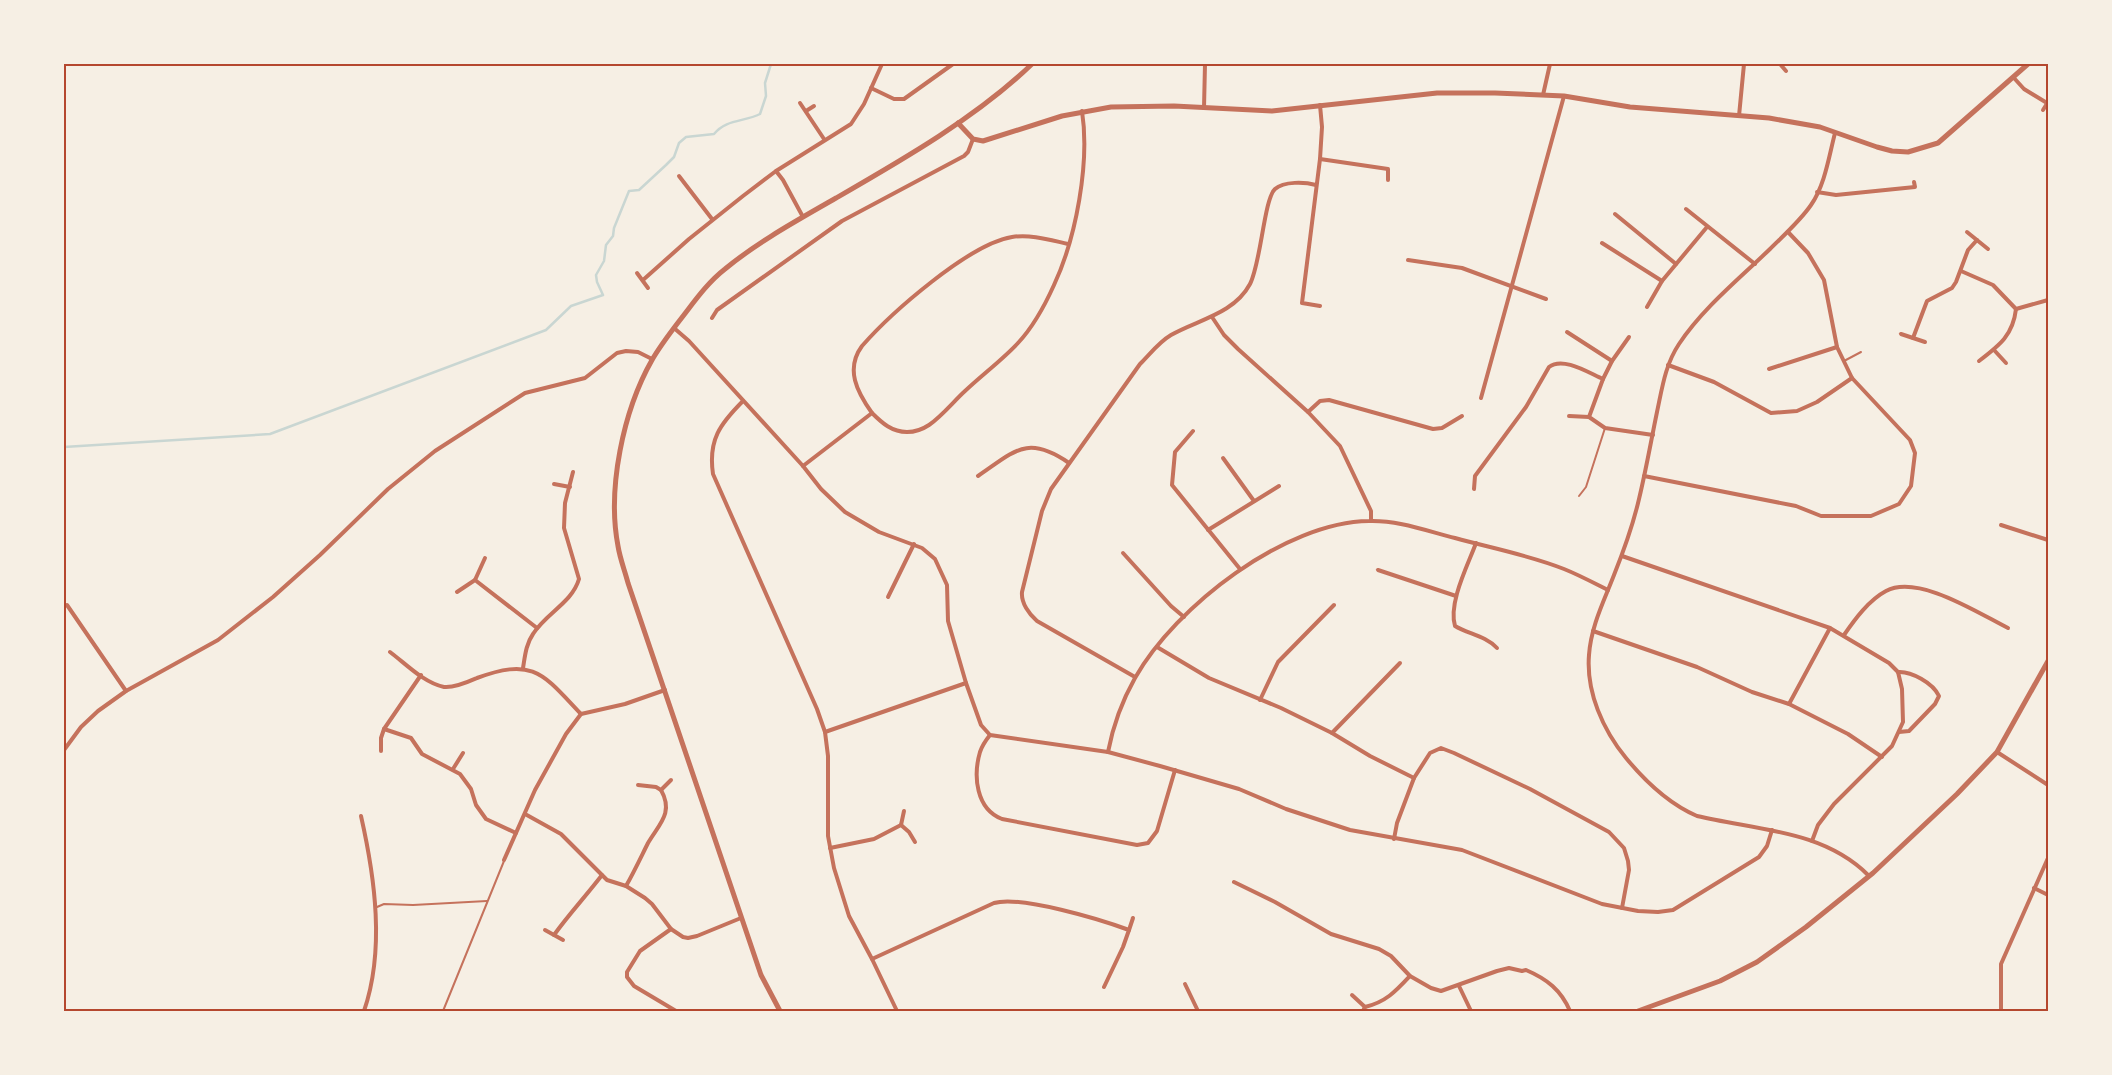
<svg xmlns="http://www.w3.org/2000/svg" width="2112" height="1075" viewBox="0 0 2112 1075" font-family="'Titillium Web',sans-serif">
	<rect width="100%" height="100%" fill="#f6efe4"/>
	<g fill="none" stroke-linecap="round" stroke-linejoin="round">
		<path stroke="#c9d6d2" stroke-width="2.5" d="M64,447L270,434L546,330L571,306L603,295L597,282L596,275L604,261L606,245L613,236L614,228L629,191L639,190L666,165L674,157L679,143L686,137L714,134C726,119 744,122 760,114L766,96L765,83L771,64"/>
		<g stroke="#c5725c" stroke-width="2">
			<polyline points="1844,361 1861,352"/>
			<polyline points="1579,496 1586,487 1605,428"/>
			<polyline points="377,907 384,904 413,905 487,901"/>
			<polyline points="443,1011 504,861"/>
		</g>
		<g stroke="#c5725c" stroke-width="4">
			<polyline points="1780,64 1786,71"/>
			<polyline points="2014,78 2024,89 2047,103"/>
			<polyline points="871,88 894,99 904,99 953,64"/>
			<polyline points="1543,95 1550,64"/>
			<polyline points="800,103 824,139"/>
			<polyline points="1204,108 1205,64"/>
			<polyline points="2043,110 2048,102"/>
			<polyline points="806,111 814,106"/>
			<polyline points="1739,116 1744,64"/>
			<path d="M1835,133C1829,156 1825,185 1811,205C1800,221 1784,235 1770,249C1739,279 1703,308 1679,344C1665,365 1662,389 1657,412C1651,441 1646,470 1639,499C1633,525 1624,550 1614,575C1604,601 1591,626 1589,655C1586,692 1603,730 1626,758C1645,781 1669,804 1697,816C1756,830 1823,830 1868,875"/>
			<polyline points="1320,159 1388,169 1388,180"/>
			<polyline points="776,171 783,180 803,217"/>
			<polyline points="679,176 712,219"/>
			<polyline points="1817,192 1836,195 1915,187 1914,182"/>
			<polyline points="1686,209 1755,264"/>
			<polyline points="1615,214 1676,264"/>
			<polyline points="1967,232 1988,249"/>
			<polyline points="1602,243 1662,281"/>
			<polyline points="1408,260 1462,268 1546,299"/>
			<polyline points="1961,271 1993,285 2016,309 2048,300"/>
			<polyline points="637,273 648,288"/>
			<polyline points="643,280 689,239 743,196 776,171 851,124 864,104 882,64"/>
			<polyline points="1320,306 1302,303 1320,159 1322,127 1320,105"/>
			<polyline points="1647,307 1662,281 1707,227"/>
			<polyline points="1212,317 1224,335 1238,349 1308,412 1340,446 1371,511 1371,520"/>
			<polyline points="712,318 717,310 842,221 964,156 968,152 973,139"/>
			<polyline points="674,328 689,341 803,466 821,489 845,512 879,532 922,548 935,559 947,585 948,621 966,683 981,725 990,735 1108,752 1160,766 1239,789 1286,809 1350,830 1462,850 1602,904 1638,911 1658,912 1673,910 1759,857 1767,846 1772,830"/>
			<polyline points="1567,332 1612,361"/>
			<polyline points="1901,334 1925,342"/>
			<polyline points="1913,338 1927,301 1952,288 1956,282 1968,250 1977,240"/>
			<polyline points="1994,350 2006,363"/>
			<path d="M1979,361C2000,345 2013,335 2016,309"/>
			<polyline points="1668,365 1714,382 1771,413 1797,411 1817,402 1852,378"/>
			<polyline points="1769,369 1837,347"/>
			<polyline points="1603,379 1612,361 1629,337"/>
			<polyline points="1481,398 1564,96"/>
			<path d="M743,401C720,424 708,440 713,474L817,709L825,732L828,756V836L834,868L849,916L872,959L897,1011"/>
			<polyline points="1308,412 1320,401 1329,400 1433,429 1442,428 1462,416"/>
			<path d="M872,413C857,392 845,369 862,346C891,313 969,244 1012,237C1031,234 1050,240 1068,244"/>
			<polyline points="1569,416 1589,417"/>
			<polyline points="1193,431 1175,452 1172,485 1240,569"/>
			<polyline points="1223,458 1254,501"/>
			<path d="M803,466L872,413C882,423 892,432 907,432C914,432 923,429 929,425C942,416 953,402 965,391C982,375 1002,360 1018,343C1033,327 1045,305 1054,285C1076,238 1090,163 1082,111"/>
			<path d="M978,476C1015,451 1027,434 1069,463"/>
			<polyline points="1644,476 1796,506 1821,516 1871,516 1899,504 1911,486 1915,453 1910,440 1852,378 1837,347 1824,280 1808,253 1788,232"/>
			<polyline points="554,484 570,487"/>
			<path d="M1474,489L1475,476L1526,407L1549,367C1563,356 1589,373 1603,379L1589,417L1605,428L1653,435"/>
			<polyline points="2001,525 2048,540"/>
			<polyline points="1208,530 1279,486"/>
			<path d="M1476,543C1468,565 1448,603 1455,626C1468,634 1486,636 1497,648"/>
			<polyline points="1123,553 1171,606 1184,617"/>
			<polyline points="1622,556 1830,628 1889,663 1898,672 1902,689 1903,722 1892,746 1834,804 1818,825 1812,841"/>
			<polyline points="1378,570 1456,596"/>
			<polyline points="475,580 485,558"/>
			<polyline points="457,592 475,580 537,628"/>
			<polyline points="888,597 914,544"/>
			<polyline points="67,605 126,691"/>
			<polyline points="1593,631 1697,667 1752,692 1789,704 1848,734 1882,757"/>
			<path d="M1844,635C1855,619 1869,600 1886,591C1918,574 1978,613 2008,628"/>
			<polyline points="1157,647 1209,678 1281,708 1332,733 1370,756 1414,778"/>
			<path d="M390,652C406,664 424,683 444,687C455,688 468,682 477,678C534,657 543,674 581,714"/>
			<path d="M523,668C525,656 526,644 533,634C546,613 572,603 579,579L564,528L565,503L573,472"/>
			<path d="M1898,672C1911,671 1933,683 1939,696L1935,704L1909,731L1899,732"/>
			<path d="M1135,677L1037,621C1029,614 1021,603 1022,592L1042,511L1051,489L1140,364C1150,354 1159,342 1171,335C1197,320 1234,314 1250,284C1261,263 1264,199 1275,189C1284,181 1305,182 1316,185"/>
			<polyline points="1260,700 1278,662 1334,605"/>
			<polyline points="1789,704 1830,628"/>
			<polyline points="384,729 411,738 422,754 460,774 471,789 476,805 486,819 516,833"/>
			<polyline points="825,732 966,683"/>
			<polyline points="1332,733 1400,663"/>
			<path d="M990,735C986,740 982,746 980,752C973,776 976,809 1002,819L1137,845L1148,843L1157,831L1175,770"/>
			<polyline points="64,750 81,727 98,711 126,691 218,640 273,597 320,555 388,489 435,451 525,393 585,378 617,353 626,351 638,352 652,359"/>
			<polyline points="381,751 381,738 384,729 421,675"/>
			<path d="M1108,752C1113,726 1122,701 1135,678C1176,606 1285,522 1369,521C1398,520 1427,531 1455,538C1491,548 1529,555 1564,569C1579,575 1594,583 1608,590"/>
			<polyline points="1997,752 2048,785"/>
			<polyline points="453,769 463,753"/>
			<polyline points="638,785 656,787 661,790 671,780"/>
			<polyline points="525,814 561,834 607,880 626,886 645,898 652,904 671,929 683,937 688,938 697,936 741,918"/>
			<path d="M361,816C375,878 385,950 364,1011"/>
			<polyline points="901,825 904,811"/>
			<polyline points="1394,839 1397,823 1414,778 1430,753 1441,748 1454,753 1530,789 1609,832 1624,848 1628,861 1629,870 1622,908"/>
			<polyline points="830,848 874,839 901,825 909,832 915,842"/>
			<polyline points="504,860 535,790 566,734 581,714 625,704 665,690"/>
			<path d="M1234,882L1275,902L1331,934L1379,949L1391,956L1410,976L1431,988L1441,991L1497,971L1509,968L1522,971L1526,970C1547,979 1561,990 1570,1011"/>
			<path d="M626,886C634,872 641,857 648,843C659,824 674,813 661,790"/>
			<polyline points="2034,888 2048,895"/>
			<polyline points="671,929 640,951 627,972 627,977 634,986 676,1011"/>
			<polyline points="545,930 563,940"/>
			<polyline points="1129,930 1133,918"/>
			<path d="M554,935C569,914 586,896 602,875"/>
			<path d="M872,959L994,903C1020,895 1102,920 1129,930L1123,947L1104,987"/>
			<polyline points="1185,984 1198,1011"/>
			<polyline points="1459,986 1471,1011"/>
			<polyline points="1352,995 1365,1007"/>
			<path d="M1363,1011L1365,1007C1386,1002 1396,991 1410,976"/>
			<polyline points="2001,1011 2001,964 2048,858"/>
		</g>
		<g stroke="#c5725c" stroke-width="5">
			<polyline points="958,123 973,139 983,141 1062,116 1111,107 1174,106 1272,111 1437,93 1495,93 1564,96 1630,107 1769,118 1820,127 1877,147 1892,151 1908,152 1938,143 2028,64"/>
			<path d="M780,1011L761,975L628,583C625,571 620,559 618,546C607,489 623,411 652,360C660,346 670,333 680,320C694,302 707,283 725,269C759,241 798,220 836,198C902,160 977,117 1032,64"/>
			<polyline points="1638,1011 1720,981 1757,962 1806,927 1873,873 1957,794 1997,752 2048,661"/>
		</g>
	</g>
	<rect width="2112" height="1075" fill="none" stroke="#f6efe4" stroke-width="130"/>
	<rect x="65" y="65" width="1982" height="945" fill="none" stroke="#b5482f" stroke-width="2"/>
</svg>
